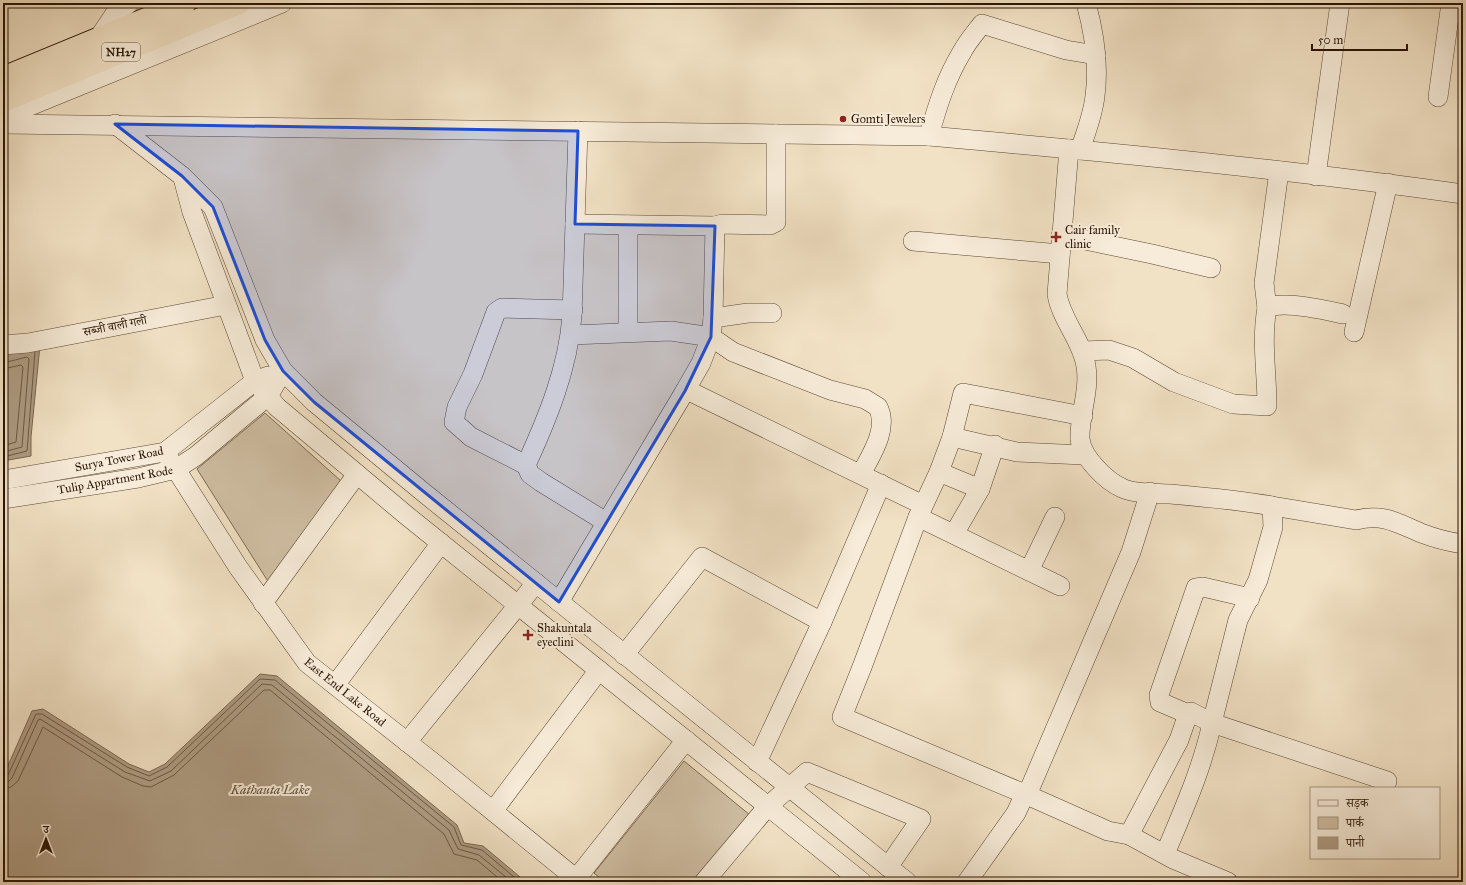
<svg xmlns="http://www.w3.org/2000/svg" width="1466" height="885" viewBox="0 0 1466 885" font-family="'IM FELL Great Primer','Noto Serif Devanagari',serif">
	<rect width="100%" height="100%" fill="#f2e2c5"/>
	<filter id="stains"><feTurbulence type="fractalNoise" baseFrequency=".005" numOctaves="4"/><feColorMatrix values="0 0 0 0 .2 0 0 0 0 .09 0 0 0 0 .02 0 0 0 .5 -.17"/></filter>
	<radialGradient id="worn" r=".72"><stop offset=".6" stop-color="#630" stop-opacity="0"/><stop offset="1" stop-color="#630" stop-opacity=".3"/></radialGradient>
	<g fill="#d0bfa4" stroke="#7c6a54">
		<polygon points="265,413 341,481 269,583 197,469"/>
		<polygon points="684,761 750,815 696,882 605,882 594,873"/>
	</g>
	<g fill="#ae9c83" stroke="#796650">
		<polygon points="40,345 31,437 31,456 3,461 3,354"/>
		<polygon points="260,674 277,676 457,825 464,843 483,846 526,882 3,882 3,777 32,711 43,709 129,764 149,772 165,764"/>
	</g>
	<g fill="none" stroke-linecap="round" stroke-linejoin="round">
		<g stroke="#6c5843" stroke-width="1">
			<polyline points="3,363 27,357 29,359 22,447 3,452"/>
			<polyline points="3,369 21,365 23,367 16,442 3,446"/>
			<polyline points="3,457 27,451 35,352"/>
			<polyline points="3,778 8,775 36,714 42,714 127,767 149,776 167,767 260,679 275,680 454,827 461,845 482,850 520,882"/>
			<polyline points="3,783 8,782 12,778 38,720 40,719 125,772 150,781 171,771 262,684 272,685 449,830 458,849 479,855 512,882"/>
			<polyline points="3,789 11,787 18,781 43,727 122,777 143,786 151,787 174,775 264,690 270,690 444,834 454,854 477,860 503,882"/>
		</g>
		<g stroke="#5b4834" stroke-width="20">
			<g id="minor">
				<polyline points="98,39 114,15 129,3"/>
				<polyline points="1438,97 1451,3"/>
				<polyline points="3,117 282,3"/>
				<path d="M3,124L929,136C1107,152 1286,169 1463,194"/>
				<polyline points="115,124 182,176 213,207 265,340 283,371 314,402 423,492 907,882"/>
				<path d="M578,131L572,316C568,368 548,417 526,465L530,474L541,482L606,522"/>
				<path d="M929,136C937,107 946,78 962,52C967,42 975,33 982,24L1066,50L1096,55"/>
				<path d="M1069,149L1057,294C1061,320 1082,340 1086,366C1090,392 1079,415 1080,439C1082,457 1106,481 1122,488C1133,494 1157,493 1170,494C1204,497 1239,500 1272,506"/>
				<path d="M1080,150C1086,132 1093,115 1095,96C1099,66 1094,32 1086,3"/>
				<polyline points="1316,176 1340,3"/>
				<polyline points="183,178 192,212 255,381 277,407 406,515 862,882"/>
				<polyline points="575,224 715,226"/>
				<polyline points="628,225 628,332"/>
				<polyline points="1061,235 1152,254 1211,268"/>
				<polyline points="913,241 1060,254"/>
				<polyline points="1267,308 1264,283 1279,171"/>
				<polyline points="713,318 748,313 772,313"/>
				<polyline points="1354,332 1388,183"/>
				<path d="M571,335L671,331L711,337L733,352L830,390L865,399L878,407C889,429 871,455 861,474"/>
				<polyline points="3,345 28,343 226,305"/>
				<path d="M1083,351L1109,350L1133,358L1174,382L1233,404L1267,406C1267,373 1261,341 1267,308C1283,300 1325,310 1343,314"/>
				<polyline points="685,391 701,363 711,337 713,318 715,226 722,224 770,225 776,222 776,134"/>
				<polyline points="952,437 1017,452 1084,455"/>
				<polyline points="165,452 238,567 307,663 435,764 580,882"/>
				<polyline points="526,465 471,437 454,422 457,407 473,374 496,312 502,308 573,310"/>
				<polyline points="939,472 980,489"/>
				<polyline points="3,480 165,452 255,381 268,376"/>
				<polyline points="3,499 138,478 176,469 196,456 268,396 283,371"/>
				<polyline points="918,517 862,667 842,717 1027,795 1131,552 1150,492"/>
				<polyline points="954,534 980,489 995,445"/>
				<polyline points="1029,571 1055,517"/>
				<polyline points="1060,586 918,517 939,472 952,437 963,393 1083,416"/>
				<polyline points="559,602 685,391 689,391 923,505"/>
				<polyline points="263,603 357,474"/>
				<polyline points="624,655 702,557 822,622 881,484"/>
				<polyline points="335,685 441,543"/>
				<polyline points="1188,714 1160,702 1159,695 1196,588 1203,587 1250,598"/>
				<polyline points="407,742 536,583"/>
				<polyline points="757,762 822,622"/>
				<polyline points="493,811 599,670"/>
				<polyline points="1129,835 1173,859 1228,882"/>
				<path d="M1165,854C1183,811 1202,769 1212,723L1387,781L1385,788"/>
				<polyline points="576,879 686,740"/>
				<polyline points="704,882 768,806 807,772 921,819 888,867"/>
				<path d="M967,882L1016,813L1022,800L1027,795L1108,831L1129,835L1179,740L1188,714L1191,712L1212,723L1238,620L1258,580L1273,527L1272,506L1356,520C1383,513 1397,523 1421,533C1434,538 1449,542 1463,544"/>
			</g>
		</g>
		<g stroke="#291403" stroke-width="24">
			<g id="highway">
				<polyline points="3,78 185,3"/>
				<polyline points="3,101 239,3"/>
			</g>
		</g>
		<use href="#minor" stroke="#f7ecd9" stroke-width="19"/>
		<use href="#highway" stroke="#f2e2c5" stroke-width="22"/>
	</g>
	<path fill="#1d4ed8" fill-opacity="0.2" stroke="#1d4ed8" stroke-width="3" stroke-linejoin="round" d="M115,124L578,131L575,224L715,226L711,337L685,391L559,602L314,402L283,371L265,340L213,207L182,176Z"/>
	<g fill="#8f2418" stroke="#f7ecd9" stroke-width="1.5">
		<circle cx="843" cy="119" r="4"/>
		<path d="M1054 231h4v4h4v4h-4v4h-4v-4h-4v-4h4z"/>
		<path d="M526 629h4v4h4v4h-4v4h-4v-4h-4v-4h4z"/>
	</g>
	<g text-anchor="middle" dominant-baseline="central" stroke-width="4" stroke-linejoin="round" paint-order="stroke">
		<rect fill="#f7ecd9" stroke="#675543" stroke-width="1" x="102" y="43" width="38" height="18" rx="3"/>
		<g font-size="11" font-weight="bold" fill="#291403">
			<text x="121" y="52">NH27</text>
		</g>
		<g font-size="12" fill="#291403" stroke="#f7ecd9" text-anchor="start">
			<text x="851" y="119">Gomti Jewelers</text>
			<text x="1065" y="230">Cair family<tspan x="1065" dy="14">clinic</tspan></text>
			<text x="537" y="628">Shakuntala<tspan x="537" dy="14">eyeclini</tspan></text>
		</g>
		<g font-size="12" fill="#291403" stroke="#f7ecd9">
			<text transform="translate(115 326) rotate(-11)">सब्जी वाली गली</text>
			<text transform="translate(119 459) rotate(-11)">Surya Tower Road</text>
			<text transform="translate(115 480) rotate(-10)">Tulip Appartment Rode</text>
			<text transform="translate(345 692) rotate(39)">East End Lake Road</text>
		</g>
		<g font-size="13" font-style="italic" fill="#5e4a36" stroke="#f7ecd9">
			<text x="270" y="790">Kathauta Lake</text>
		</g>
	</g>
	<rect width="1466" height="885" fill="none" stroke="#f2e2c5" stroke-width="16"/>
	<rect x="4" y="4" width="1458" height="877" fill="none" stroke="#291403" stroke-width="2"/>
	<rect x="8" y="8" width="1450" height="869" fill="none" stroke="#291403"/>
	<rect x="1310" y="787" width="130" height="72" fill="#f7ecd9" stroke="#a59683"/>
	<rect x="1318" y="800" width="20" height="6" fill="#f7ecd9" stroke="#a59683"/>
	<text x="1346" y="807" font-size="12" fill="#291403">सड़क</text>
	<rect x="1318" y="817" width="20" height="12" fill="#d0bfa4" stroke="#a59683"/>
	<text x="1346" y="827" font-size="12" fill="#291403">पार्क</text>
	<rect x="1318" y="837" width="20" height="12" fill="#ae9c83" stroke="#a59683"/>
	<text x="1346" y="847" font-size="12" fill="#291403">पानी</text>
	<g transform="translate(46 839)" stroke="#f7ecd9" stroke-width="3" paint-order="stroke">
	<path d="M0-3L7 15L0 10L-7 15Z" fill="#291403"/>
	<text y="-6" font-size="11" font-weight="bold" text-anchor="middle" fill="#291403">उ</text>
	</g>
	<path d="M1312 44v6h95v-6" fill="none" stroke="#291403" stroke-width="2"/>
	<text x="1318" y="44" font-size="12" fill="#291403" stroke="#f7ecd9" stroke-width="3" paint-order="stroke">50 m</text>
	<rect width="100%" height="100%" filter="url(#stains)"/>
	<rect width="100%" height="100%" fill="url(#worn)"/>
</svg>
